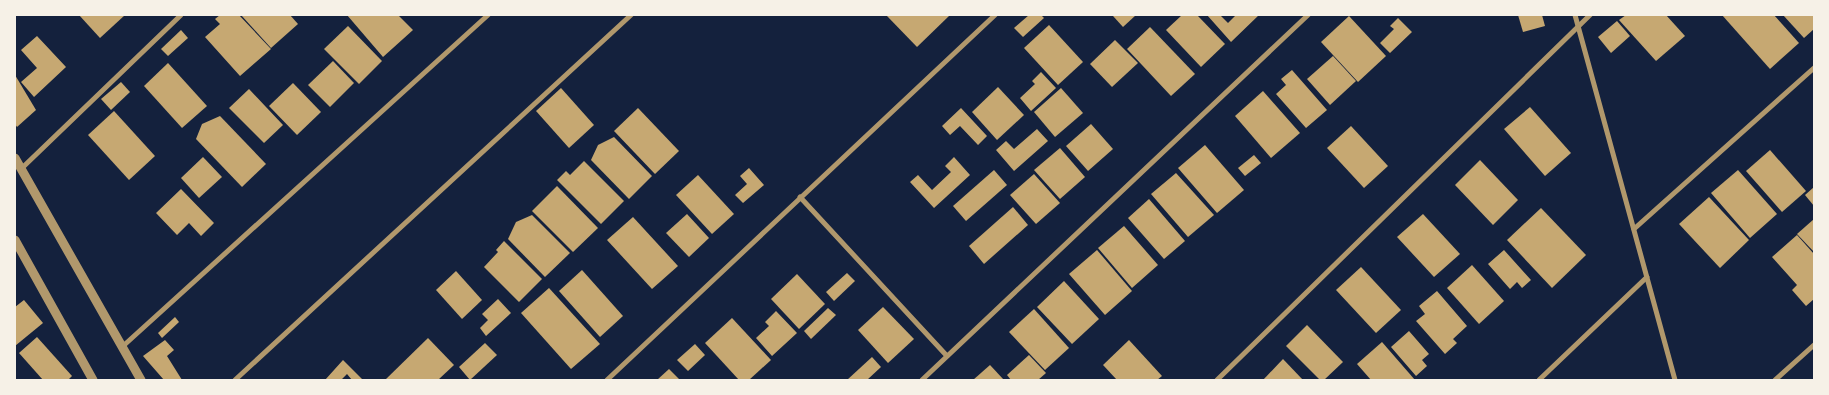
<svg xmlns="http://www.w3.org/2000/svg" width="1829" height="395" viewBox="0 0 1829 395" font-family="Poppins,sans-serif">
	<rect width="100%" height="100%" fill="#14213d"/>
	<g fill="#c6a872">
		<polygon points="79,15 125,15 100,38"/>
		<polygon points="220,15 239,15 271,49 240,76 205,37 220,24 215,19"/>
		<polygon points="241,15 290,15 298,24 271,48"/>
		<polygon points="347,15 398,15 413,30 383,57"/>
		<polygon points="886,15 950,15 917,47"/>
		<polygon points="1029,15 1041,15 1044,18 1023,37 1014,28"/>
		<polygon points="1115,15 1136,15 1123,27 1113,16"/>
		<polygon points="1182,15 1197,15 1225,44 1201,67 1166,30"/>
		<polygon points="1207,15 1220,15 1228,23 1236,15 1259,15 1231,42"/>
		<polygon points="1518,15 1542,15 1545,26 1523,32"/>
		<polygon points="1626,15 1666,15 1685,36 1656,61 1619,20"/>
		<polygon points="1722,15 1774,15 1799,43 1770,69"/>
		<polygon points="1783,15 1814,15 1814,29 1804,38"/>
		<polygon points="1349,16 1386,56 1358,82 1321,42"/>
		<polygon points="1398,18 1412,32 1390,53 1380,43 1394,29 1390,26"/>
		<polygon points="1617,21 1630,36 1611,53 1598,37"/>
		<polygon points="1049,25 1083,62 1058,85 1024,48"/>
		<polygon points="348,26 382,61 359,84 324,49"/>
		<polygon points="1150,27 1195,74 1171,96 1127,49"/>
		<polygon points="181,30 188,38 168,56 161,49"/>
		<polygon points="37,36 66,67 34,97 21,82 37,68 21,50"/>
		<polygon points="1115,40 1138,63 1112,87 1090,64"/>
		<polygon points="1333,56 1356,81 1330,105 1307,79"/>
		<polygon points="333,61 354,83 330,107 308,85"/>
		<polygon points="168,63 207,106 182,128 144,86"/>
		<polygon points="1292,70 1327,110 1306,128 1276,94 1286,85 1281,79"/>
		<polygon points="1041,72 1056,88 1031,111 1020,98 1035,84 1032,81"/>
		<polygon points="15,75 36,110 17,127 15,124"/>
		<polygon points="121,82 130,92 111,110 101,99"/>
		<polygon points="293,83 321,112 297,135 269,106"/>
		<polygon points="998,87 1024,115 997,140 972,112"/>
		<polygon points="561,88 594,125 569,148 536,111"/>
		<polygon points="1061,88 1083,113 1055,137 1034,112"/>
		<polygon points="249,89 283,125 264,143 229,108"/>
		<polygon points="1263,91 1300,133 1271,158 1235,116"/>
		<polygon points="1530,107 1571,153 1545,176 1504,129"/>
		<polygon points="638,108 679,151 655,174 614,131"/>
		<polygon points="961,108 987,136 978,145 960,126 950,135 942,126"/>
		<polygon points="114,111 155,156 129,180 88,135"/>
		<polygon points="220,116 266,164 242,187 196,139 202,124"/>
		<polygon points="1091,124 1113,149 1088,171 1066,146"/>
		<polygon points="1351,126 1388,166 1364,188 1327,148"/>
		<polygon points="1037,129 1048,141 1014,171 996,150 1006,141 1014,149"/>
		<polygon points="614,137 652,176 629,199 591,160 598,145"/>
		<polygon points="1205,145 1244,190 1217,213 1178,168"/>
		<polygon points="1060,148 1085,177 1060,199 1034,170"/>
		<polygon points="1770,150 1806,191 1782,212 1746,171"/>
		<polygon points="1254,155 1261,163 1245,176 1238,168"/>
		<polygon points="203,157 222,177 199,198 181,178"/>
		<polygon points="954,157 970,175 934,208 910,182 918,175 932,190 951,172 945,166"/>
		<polygon points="1480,160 1518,200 1493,225 1455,185"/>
		<polygon points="584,161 624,201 601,224 557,180 566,171 570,175"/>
		<polygon points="749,168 764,185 743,203 735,195 747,184 740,176"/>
		<polygon points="994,170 1007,185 966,221 953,206"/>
		<polygon points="1738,170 1777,214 1750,238 1711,193"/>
		<polygon points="1176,173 1214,215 1188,237 1151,194"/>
		<polygon points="1034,174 1060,203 1036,224 1010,195"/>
		<polygon points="698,175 734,214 712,234 676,195"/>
		<polygon points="557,186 598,228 573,252 532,211"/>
		<polygon points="1814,187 1814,206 1805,195"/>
		<polygon points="181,189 214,223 201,236 189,223 177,235 156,213"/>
		<polygon points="1709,197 1749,240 1720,268 1679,224"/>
		<polygon points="1149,199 1185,241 1164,259 1128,218"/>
		<polygon points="1013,207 1028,225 984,264 969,246"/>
		<polygon points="1541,208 1586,255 1552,288 1507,240"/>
		<polygon points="687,214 709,238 689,257 666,233"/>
		<polygon points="1423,214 1460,254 1434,277 1397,237"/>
		<polygon points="532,215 570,253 545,277 508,239 516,222"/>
		<polygon points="633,217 678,266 652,289 607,240"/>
		<polygon points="1814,219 1814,252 1797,234"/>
		<polygon points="1124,226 1158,265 1132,288 1098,248"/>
		<polygon points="1797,235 1814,254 1814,299 1806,306 1792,290 1797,285 1772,257"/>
		<polygon points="504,241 542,279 519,302 484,267 498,252 496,250"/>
		<polygon points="1097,250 1132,291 1105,315 1069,274"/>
		<polygon points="1504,250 1531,280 1522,288 1517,282 1510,289 1488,264"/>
		<polygon points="1472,265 1504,301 1479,324 1447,288"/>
		<polygon points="1361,267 1401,310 1376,333 1336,290"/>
		<polygon points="582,270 623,316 600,337 559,291"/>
		<polygon points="456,271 482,300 462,319 436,290"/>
		<polygon points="847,273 855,281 834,301 826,292"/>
		<polygon points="797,274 825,304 799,329 771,299"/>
		<polygon points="1064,281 1099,319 1072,344 1037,307"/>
		<polygon points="549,288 600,344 571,369 521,313"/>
		<polygon points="1437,291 1467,326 1453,339 1457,343 1445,354 1416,321 1425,314 1419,306"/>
		<polygon points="498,299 511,313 486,336 480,328 488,320 482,314"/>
		<polygon points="24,300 43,323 15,346 15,307"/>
		<polygon points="883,307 914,339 888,363 858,330"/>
		<polygon points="828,308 836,315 811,339 804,331"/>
		<polygon points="1034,309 1069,348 1045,370 1009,332"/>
		<polygon points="776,311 797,333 772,356 756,338 769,326 765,322"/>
		<polygon points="175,317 179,322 162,338 158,333"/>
		<polygon points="732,318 771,360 749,380 739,380 705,343"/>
		<polygon points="1307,325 1343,362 1324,380 1320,380 1286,346"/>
		<polygon points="1409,331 1429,354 1422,360 1427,366 1416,376 1391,347"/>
		<polygon points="37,337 72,376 68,380 43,380 19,353"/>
		<polygon points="428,338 454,365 438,380 385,380"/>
		<polygon points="165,340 174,350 167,356 182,380 164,380 143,356"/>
		<polygon points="1129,340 1162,376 1157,380 1117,380 1103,365"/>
		<polygon points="1382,342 1415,380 1371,380 1357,364"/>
		<polygon points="485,343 497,355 470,380 459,367"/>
		<polygon points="695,344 705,355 688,371 677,360"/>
		<polygon points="1029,355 1046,373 1038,380 1011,380 1007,375"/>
		<polygon points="872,357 881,367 867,380 847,380"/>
		<polygon points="1283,359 1303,380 1263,380"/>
		<polygon points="343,360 363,380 352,380 347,374 341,380 325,380"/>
		<polygon points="990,365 1004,380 973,380"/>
		<polygon points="669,369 680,380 657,380"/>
	</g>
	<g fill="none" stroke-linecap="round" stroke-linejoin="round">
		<g stroke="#b1986c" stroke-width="5">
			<polyline points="1575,15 1675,380"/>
			<polyline points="21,169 181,15"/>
			<polyline points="800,197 947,356"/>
			<polyline points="1634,229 1814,68"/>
			<polyline points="122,347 488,15"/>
			<polyline points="235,380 631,15"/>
			<polyline points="607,380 995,15"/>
			<polyline points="922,380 1308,15"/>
			<polyline points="1217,380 1590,15"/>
			<polyline points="1539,380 1647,277"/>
			<polyline points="1775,380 1814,345"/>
		</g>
		<g stroke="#b1986c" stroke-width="9">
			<polyline points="15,158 141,380"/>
			<polyline points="15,240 93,380"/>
		</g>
	</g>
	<rect width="1829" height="395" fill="none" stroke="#f6f1e7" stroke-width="32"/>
</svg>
